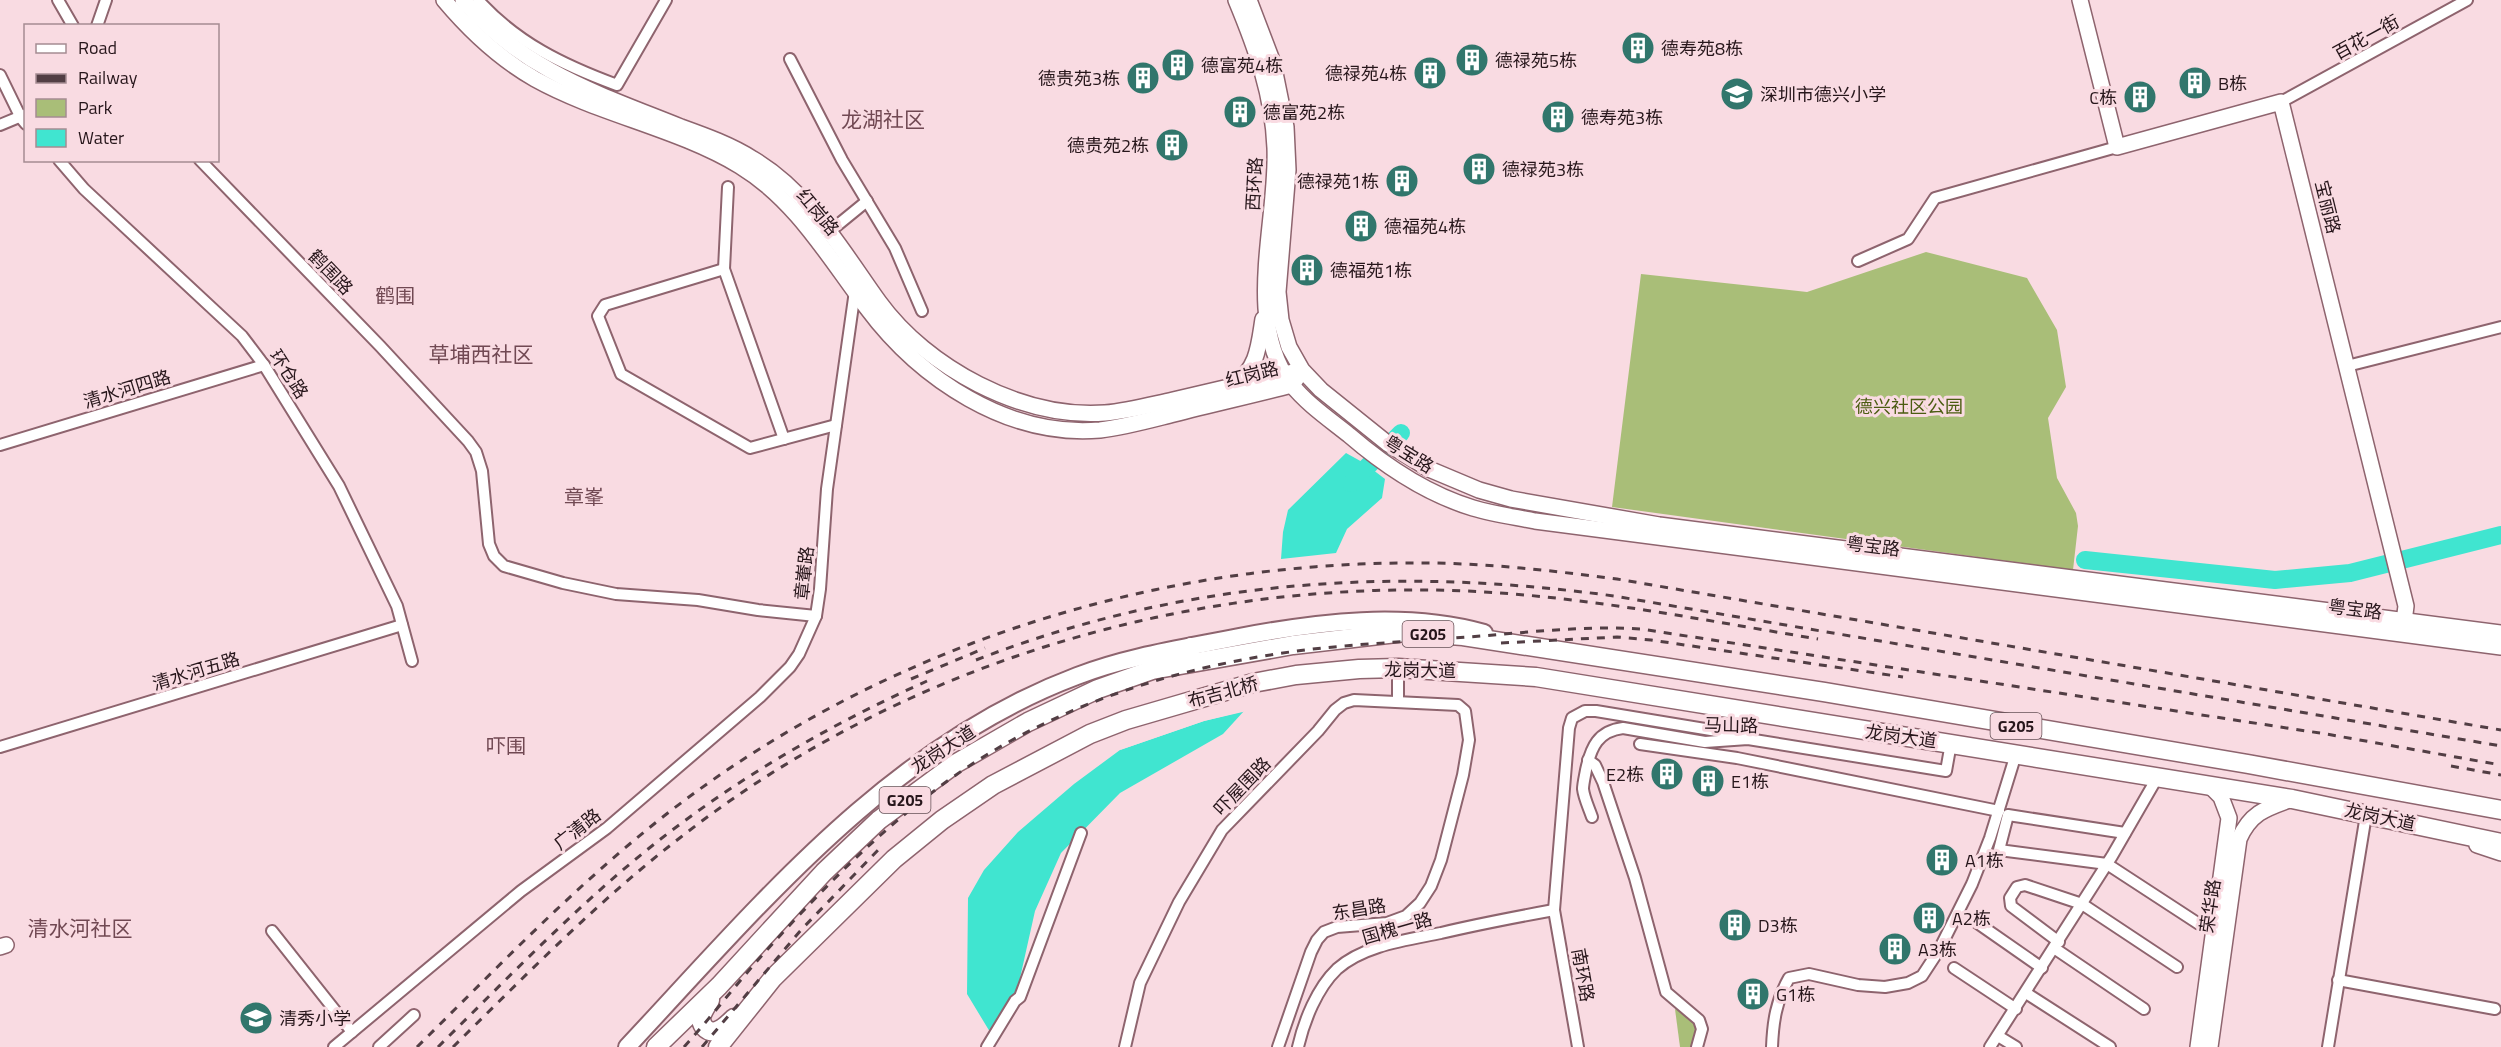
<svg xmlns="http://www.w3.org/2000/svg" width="2501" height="1047" viewBox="0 0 2501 1047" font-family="'Titillium Web','Noto Sans SC',sans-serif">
	<rect width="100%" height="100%" fill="#f9dbe2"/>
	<g fill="#a9be78">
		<polygon points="1926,252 2027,278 2057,330 2066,387 2048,418 2057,478 2076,513 2078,526 2073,570 1612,507 1641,274 1807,292"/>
		<polygon points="1675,1009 1699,1019 1691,1047 1680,1047"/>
	</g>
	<g fill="#40e5d0">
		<polygon points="1346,453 1364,463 1385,479 1382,498 1347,529 1336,553 1281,559 1283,532 1288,510"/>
		<polygon points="1244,711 1223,734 1120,793 1061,853 1035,911 1018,987 1004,1017 990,1032 967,994 968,898 984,870 1018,832 1074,784 1120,750 1204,721"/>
	</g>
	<polygon fill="#f9dbe2" points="1244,708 1247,711 1204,721 1120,750 1125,744 1148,736 1203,718"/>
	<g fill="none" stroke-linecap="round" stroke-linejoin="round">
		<g stroke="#40e5d0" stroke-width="18">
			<polyline points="1351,483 1401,433"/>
			<polyline points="2085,560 2275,580 2350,573 2501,535"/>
		</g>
		<g stroke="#8e646e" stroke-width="14">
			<g id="street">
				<polyline points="58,0 73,26"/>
				<path d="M478,0C517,43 563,65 617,85L666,0"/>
				<polyline points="97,26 106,0"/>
				<polyline points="790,59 842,160 895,248 922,311"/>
				<polyline points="0,75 21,118 26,124"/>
				<polyline points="2281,102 2467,0"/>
				<polyline points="0,125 24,115"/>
				<polyline points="59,160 84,189 242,336 264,365 339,486 397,606 412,661"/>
				<polyline points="200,160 380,346 468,441 476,452 482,471 489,544 494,556 504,566 563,583 616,594 698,600 758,610 816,616"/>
				<polyline points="728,187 724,269 784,439"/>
				<polyline points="829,232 867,201"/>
				<polyline points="1858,261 1908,239 1935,198 2117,147"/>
				<polyline points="724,269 605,305 598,316 621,374 750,448 836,425"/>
				<polyline points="2347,366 2501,327"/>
				<polyline points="0,445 264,365"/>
				<polyline points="1398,701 1398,668"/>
				<polyline points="1640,744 1737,758 1999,811"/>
				<polyline points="0,747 402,625"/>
				<polyline points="1588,760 1595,765 1603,782 1635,878 1666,992 1699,1020 1702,1029 1697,1047"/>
				<path d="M1592,817C1589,808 1584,798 1583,789C1583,784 1585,776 1586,770C1591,747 1598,731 1623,728L1705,742L1748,739L1946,771L1951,743"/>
				<polyline points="2125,833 2008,815 1999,850 2107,864 2199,924"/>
				<polyline points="1976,922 2042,968"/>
				<polyline points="272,931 352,1032"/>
				<polyline points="2059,942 2011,906 2010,898 2017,887 2025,885 2082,904 2177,967"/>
				<polyline points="2054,948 2144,1009"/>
				<polyline points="1954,968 2016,1009"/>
				<polyline points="2338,980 2495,1009"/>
				<polyline points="2026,993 2110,1047"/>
				<polyline points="1998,1036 2016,1047"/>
				<polyline points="334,1047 521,891 607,828 760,697 790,667 799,654 816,616 820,589 827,489 855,291"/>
				<polyline points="379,1047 414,1015"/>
				<polyline points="987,1047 1015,1001 1020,997 1081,833"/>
				<polyline points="1125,1047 1140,983 1179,902 1222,830 1318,731 1335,710 1344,703 1354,700 1458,705 1465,711 1469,740 1463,775 1441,860 1431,886 1420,903 1406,916 1387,923 1337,927 1324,932 1317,940 1311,952 1278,1047"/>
				<path d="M1298,1047C1304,1021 1317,988 1337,969C1364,945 1407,940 1441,933C1479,924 1516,917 1554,910"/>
				<polyline points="1578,1047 1554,910 1569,728 1572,718 1585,711 1596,711 1717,731 1748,739"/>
				<path d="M1772,1047C1773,1022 1776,1001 1789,978L1809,974L1858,985L1885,987L1908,983L1922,976L1939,950L1972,884L1990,838L2016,754"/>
				<polyline points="1990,1047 2112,856 2157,778"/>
				<polyline points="2328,1047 2366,815"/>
			</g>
		</g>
		<g stroke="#8e646e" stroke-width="18">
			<g id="secondary">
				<path d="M444,0C470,31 500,59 535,79C600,115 677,128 740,166C796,200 829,258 867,308C920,379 1008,438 1100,430C1125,427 1150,420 1174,414C1213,404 1253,395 1292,385L1297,378"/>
				<path d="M463,0C522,70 599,94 681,127C706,136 731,145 753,159C809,192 843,252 879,302C927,368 1022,419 1105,413C1128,411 1150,405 1173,400C1213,391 1253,381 1293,372"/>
				<path d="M1236,0C1256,48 1273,95 1275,148C1278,221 1243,321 1291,384C1307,404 1329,419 1349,435C1385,466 1427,494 1473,508C1493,514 1515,517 1535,521L2501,647"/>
				<polyline points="1249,0 1273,63 1286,127 1288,170 1278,292 1281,320 1289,347 1302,370 1321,390 1387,443 1429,469 1479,490 1511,499 1659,525 2501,633"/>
				<polyline points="2080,0 2117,147 2281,102 2406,606 2403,629"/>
				<path d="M1234,384C1258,369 1259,344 1263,319"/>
				<polyline points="2477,845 2501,853"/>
				<polyline points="0,947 6,945"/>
				<polyline points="2198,1047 2229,818 2221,797 2210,786"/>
				<path d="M2210,1047L2239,839C2251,812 2267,808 2292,799"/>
			</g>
		</g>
		<g stroke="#8e646e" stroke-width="20">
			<path id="primary" d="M627,1047C759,906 890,746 1077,676C1129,656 1185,648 1239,637C1318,622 1405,611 1484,633"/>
		</g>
		<g stroke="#8e646e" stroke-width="21">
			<g id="highway">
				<polyline points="1164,663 1191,647"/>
				<path d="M710,1000C707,1005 702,1012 701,1018C701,1022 702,1024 704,1027C714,1038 726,1026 734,1018"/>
				<polyline points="656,1047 719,986 824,872 879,820 955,764 1028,722 1098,689 1152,670 1293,645 1405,632 1463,636 1824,692 2248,764 2501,810"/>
				<polyline points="718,1047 773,978 894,859 942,820 993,785 1090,734 1126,720 1253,683 1296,675 1359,669 1398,668 1536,677 2292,799 2501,843"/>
			</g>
		</g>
		<use href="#street" stroke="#fff" stroke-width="10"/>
		<use href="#secondary" stroke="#fff" stroke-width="15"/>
		<use href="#primary" stroke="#fff" stroke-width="16"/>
		<use href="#highway" stroke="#fff" stroke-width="18"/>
		<g stroke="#523e44" stroke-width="3" stroke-dasharray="8 8" stroke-linecap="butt">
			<polyline points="1501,643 1617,637 1651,640 1903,677"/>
			<path d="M976,660C1185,579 1394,566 1614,596L2501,746"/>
			<polyline points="911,679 985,648"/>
			<polyline points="2451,766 2501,775"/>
			<path d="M417,1047C497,968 575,886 664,816C875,651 1141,564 1407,563C1478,562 1547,570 1617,579L2501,730"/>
			<path d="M438,1047C514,972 590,892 675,828C753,769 838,721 927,681"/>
			<path d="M453,1047C526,975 599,900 681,837C902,664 1187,579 1466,591C1584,596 1702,620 1818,639"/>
			<path d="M684,1047C712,1016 738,982 766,951C815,897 867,843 925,798C1034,711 1169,667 1305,650C1354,644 1404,642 1454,638C1516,634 1578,625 1641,629L2326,734L2501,765"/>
			<polyline points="702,1047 801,930 881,847"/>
		</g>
	</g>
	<defs>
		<g id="building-disc" transform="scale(1.725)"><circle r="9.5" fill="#31766c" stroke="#f9dbe2"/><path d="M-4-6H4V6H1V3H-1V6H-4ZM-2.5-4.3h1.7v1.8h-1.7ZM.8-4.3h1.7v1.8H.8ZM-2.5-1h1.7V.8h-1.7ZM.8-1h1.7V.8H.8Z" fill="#fff"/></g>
		<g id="school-disc" transform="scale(1.725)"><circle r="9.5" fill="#31766c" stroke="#f9dbe2"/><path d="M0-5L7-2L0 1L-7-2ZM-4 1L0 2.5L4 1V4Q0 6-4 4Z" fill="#fff"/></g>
	</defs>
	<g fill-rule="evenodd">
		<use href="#building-disc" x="1638" y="48"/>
		<use href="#building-disc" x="1472" y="60"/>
		<use href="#building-disc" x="1178" y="65"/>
		<use href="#building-disc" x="1430" y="73"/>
		<use href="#building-disc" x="1143" y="78"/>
		<use href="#building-disc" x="2195" y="83"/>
		<use href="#school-disc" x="1737" y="94"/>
		<use href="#building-disc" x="2140" y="97"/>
		<use href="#building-disc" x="1240" y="112"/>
		<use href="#building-disc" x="1558" y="117"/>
		<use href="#building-disc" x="1172" y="145"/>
		<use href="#building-disc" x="1479" y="169"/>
		<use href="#building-disc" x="1402" y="181"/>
		<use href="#building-disc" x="1361" y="226"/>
		<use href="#building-disc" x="1307" y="270"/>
		<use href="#building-disc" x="1667" y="774"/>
		<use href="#building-disc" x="1708" y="781"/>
		<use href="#building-disc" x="1942" y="860"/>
		<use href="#building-disc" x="1929" y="918"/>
		<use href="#building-disc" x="1735" y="925"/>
		<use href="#building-disc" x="1895" y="949"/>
		<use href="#building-disc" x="1753" y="994"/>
		<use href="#school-disc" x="256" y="1018"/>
	</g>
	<g text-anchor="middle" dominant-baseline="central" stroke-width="6" stroke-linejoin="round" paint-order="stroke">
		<g fill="#f9dbe2" stroke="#665157" stroke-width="1.5">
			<rect x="1402.5" y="621" width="51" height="26" rx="4.5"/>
			<rect x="1990.5" y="713" width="51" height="26" rx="4.5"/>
			<rect x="879.5" y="787" width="51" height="26" rx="4.5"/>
		</g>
		<g font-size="16" font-weight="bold" fill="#27161b">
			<text x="1428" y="634">G205</text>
			<text x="2016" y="726">G205</text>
			<text x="905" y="800">G205</text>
		</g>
		<g font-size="18" fill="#27161b" stroke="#f9dbe2">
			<text transform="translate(2366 37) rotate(-29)">百花一街</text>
			<text transform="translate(1254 184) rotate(-87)">西环路</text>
			<text transform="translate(2328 207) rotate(76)">宝丽路</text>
			<text transform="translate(818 212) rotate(50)">红岗路</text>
			<text transform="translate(331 272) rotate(46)">鹤围路</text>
			<text transform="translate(289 374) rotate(57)">环仓路</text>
			<text transform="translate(1252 374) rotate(-14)">红岗路</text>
			<text transform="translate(127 389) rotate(-17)">清水河四路</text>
			<text transform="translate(1409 454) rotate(32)">粤宝路</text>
			<text transform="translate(1873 546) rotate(7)">粤宝路</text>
			<text transform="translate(804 573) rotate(-84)">章輋路</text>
			<text transform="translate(2355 609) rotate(7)">粤宝路</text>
			<text transform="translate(1420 670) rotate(1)">龙岗大道</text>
			<text transform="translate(196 671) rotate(-17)">清水河五路</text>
			<text transform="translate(1223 692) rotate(-15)">布吉北桥</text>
			<text transform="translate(1731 725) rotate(1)">马山路</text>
			<text transform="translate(1901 736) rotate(8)">龙岗大道</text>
			<text transform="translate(943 749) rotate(-33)">龙岗大道</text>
			<text transform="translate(1242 786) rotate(-46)">吓屋围路</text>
			<text transform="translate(2380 817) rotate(12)">龙岗大道</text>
			<text transform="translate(577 829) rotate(-38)">广清路</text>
			<text transform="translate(2210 906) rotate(-82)">荣华路</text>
			<text transform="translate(1359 909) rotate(-9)">东昌路</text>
			<text transform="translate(1397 928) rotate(-16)">国槐一路</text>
			<text transform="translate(1583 975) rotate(80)">南环路</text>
		</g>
		<g font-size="18" fill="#27161b" stroke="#f9dbe2" text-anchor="start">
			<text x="1661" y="48">德寿苑8栋</text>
			<text x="1495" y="60">德禄苑5栋</text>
			<text x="1201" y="65">德富苑4栋</text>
			<text x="1407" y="73" text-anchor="end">德禄苑4栋</text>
			<text x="1120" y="78" text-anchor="end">德贵苑3栋</text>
			<text x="2218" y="83">B栋</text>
			<text x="1760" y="94">深圳市德兴小学</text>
			<text x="2117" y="97" text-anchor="end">C栋</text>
			<text x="1263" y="112">德富苑2栋</text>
			<text x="1581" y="117">德寿苑3栋</text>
			<text x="1149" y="145" text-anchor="end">德贵苑2栋</text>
			<text x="1502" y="169">德禄苑3栋</text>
			<text x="1379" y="181" text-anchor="end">德禄苑1栋</text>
			<text x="1384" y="226">德福苑4栋</text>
			<text x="1330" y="270">德福苑1栋</text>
			<text x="1644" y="774" text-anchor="end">E2栋</text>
			<text x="1731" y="781">E1栋</text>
			<text x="1965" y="860">A1栋</text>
			<text x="1952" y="918">A2栋</text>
			<text x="1758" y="925">D3栋</text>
			<text x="1918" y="949">A3栋</text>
			<text x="1776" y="994">G1栋</text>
			<text x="279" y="1018">清秀小学</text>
		</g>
		<g font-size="18" fill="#4b5c11" stroke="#f9dbe2">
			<text x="1909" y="406">德兴社区公园</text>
		</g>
		<g font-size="20" fill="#714953" stroke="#f9dbe2">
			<text x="395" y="295">鹤围</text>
			<text x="584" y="496">章峯</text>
			<text x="506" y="745">吓围</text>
		</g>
		<g font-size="21" fill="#714953" stroke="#f9dbe2">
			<text x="883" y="119">龙湖社区</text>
			<text x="481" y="354">草埔西社区</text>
			<text x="80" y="928">清水河社区</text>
		</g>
	</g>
	<rect x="24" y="24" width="195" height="138" fill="#f9dbe2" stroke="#a58c92" stroke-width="1.5"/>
	<rect x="36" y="44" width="30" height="9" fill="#ffffff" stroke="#a58c92" stroke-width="1.5"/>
	<text x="78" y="54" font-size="18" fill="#27161b">Road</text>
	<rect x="36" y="74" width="30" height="9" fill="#523e44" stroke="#a58c92" stroke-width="1.5"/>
	<text x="78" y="84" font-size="18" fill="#27161b">Railway</text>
	<rect x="36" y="99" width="30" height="18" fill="#a9be78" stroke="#a58c92" stroke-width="1.5"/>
	<text x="78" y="114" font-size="18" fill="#27161b">Park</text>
	<rect x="36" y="129" width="30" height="18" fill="#40e5d0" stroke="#a58c92" stroke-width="1.5"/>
	<text x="78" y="144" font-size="18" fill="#27161b">Water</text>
</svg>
